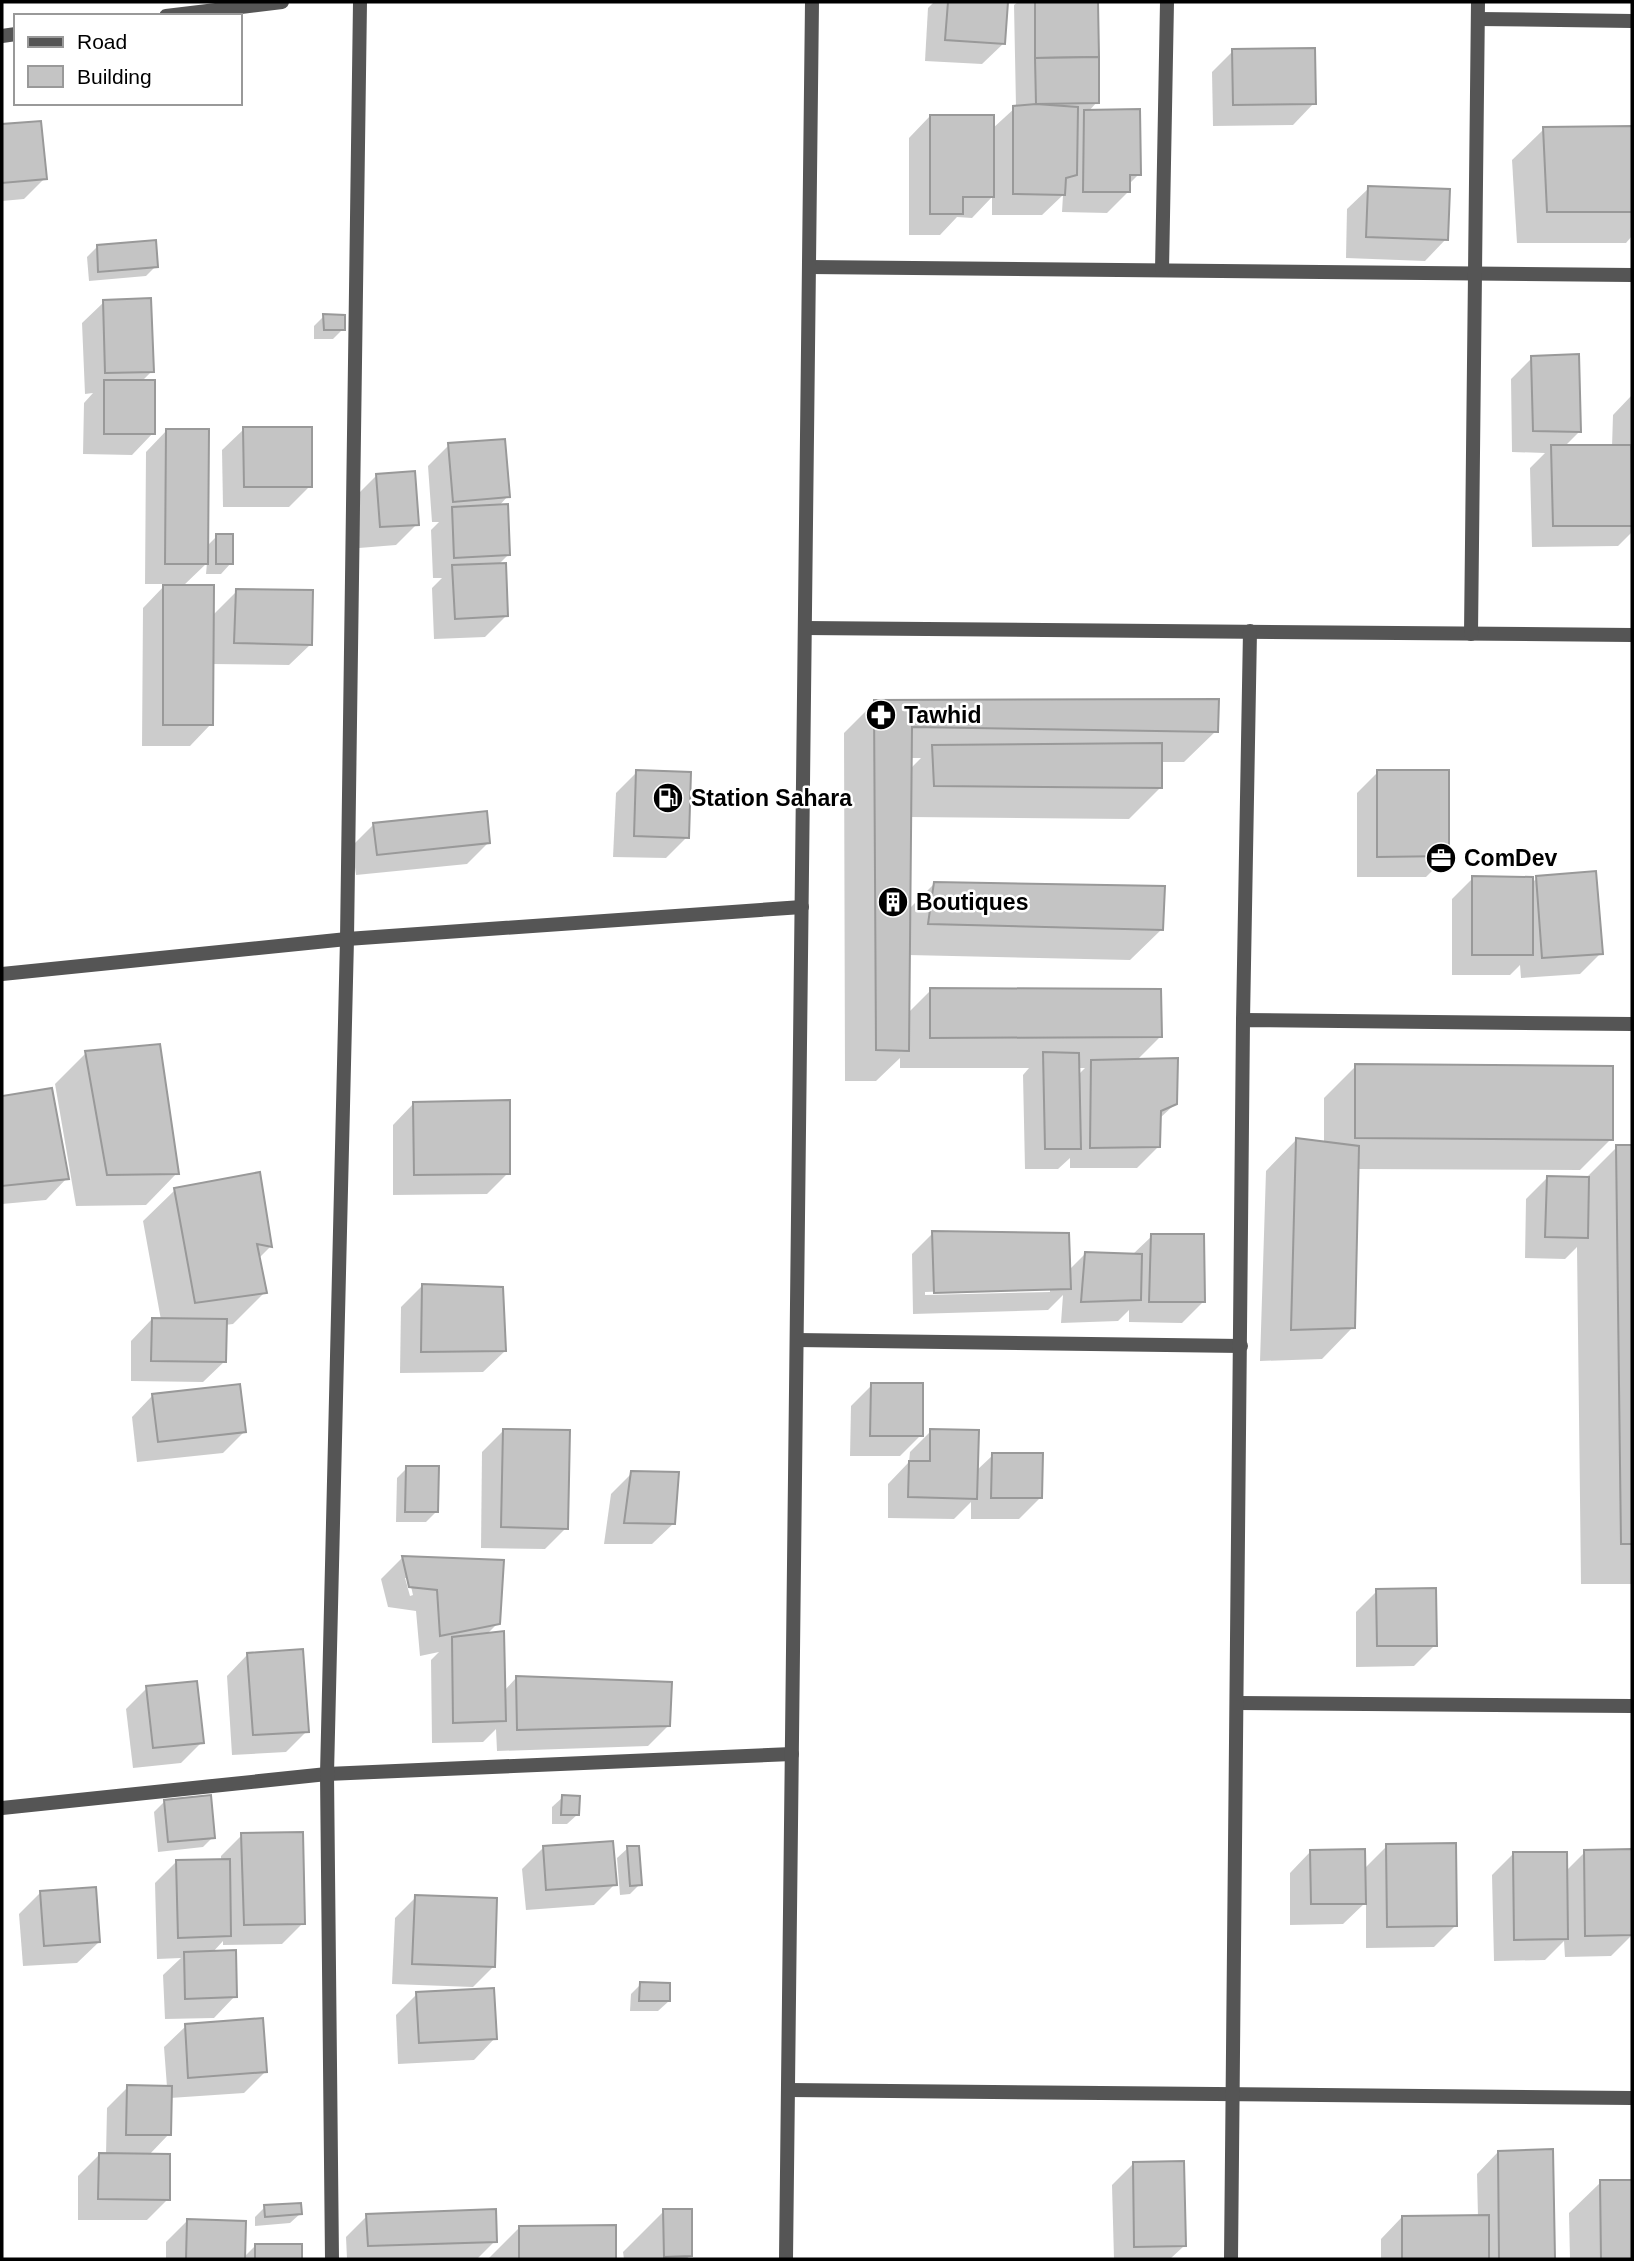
<svg xmlns="http://www.w3.org/2000/svg" width="1634" height="2261" viewBox="0 0 1634 2261" font-family="Arial,sans-serif">
	<rect width="100%" height="100%" fill="#fff"/>
	<g fill="#0003" fill-rule="evenodd">
		<polygon points="934,2 1006,2 1004,43 982,64 925,61 928,8"/>
		<polygon points="1018,2 1096,2 1097,102 1088,112 1139,174 1128,185 1128,192 1107,213 1062,212 1063,195 1042,215 992,215 992,197 972,218 957,217 940,235 909,235 909,138 930,116 992,129 1016,107 1014,5"/>
		<polygon points="1233,51 1314,103 1293,125 1213,126 1212,72"/>
		<polygon points="39,122 45,178 24,199 2,201 2,126"/>
		<polygon points="1632,128 1632,236 1626,243 1517,243 1512,160 1544,129"/>
		<polygon points="1369,188 1446,239 1425,261 1346,258 1347,209"/>
		<polygon points="97,247 156,266 146,276 89,281 87,257"/>
		<polygon points="104,302 152,371 141,382 153,433 132,455 83,454 84,403 93,393 85,394 82,323"/>
		<polygon points="324,316 343,329 333,339 314,339 314,326"/>
		<polygon points="1532,358 1579,432 1564,447 1612,447 1613,415 1632,395 1632,460 1629,460 1628,485 1632,485 1632,532 1618,546 1532,547 1530,468 1545,453 1512,452 1511,379"/>
		<polygon points="244,429 310,486 289,507 223,507 222,450"/>
		<polygon points="167,430 207,546 217,536 231,563 221,574 206,574 207,563 183,586 212,616 237,591 311,644 289,665 212,664 211,724 190,746 142,746 143,608 166,584 145,584 146,452"/>
		<polygon points="449,445 508,496 498,507 508,555 498,565 506,616 485,637 434,639 432,588 442,578 433,578 431,530 439,522 432,522 428,466"/>
		<polygon points="377,475 417,524 396,545 359,548 355,497"/>
		<path d="M875,702L1216,731L1184,762H1160V788L1129,819L909,817L908,910L935,883L1162,929L1130,960L908,955V1013L931,990L1160,1037L1136,1061L1175,1104L1159,1119L1158,1147L1137,1168H1070V1158L1058,1169H1025L1023,1075L1029,1068H900V1058L876,1081H845L844,733ZM910,758H921L910,769ZM1077,1068H1085L1077,1076Z"/>
		<polygon points="637,772 687,837 666,858 613,857 616,793"/>
		<polygon points="1378,772 1447,856 1426,877 1357,877 1357,793"/>
		<polygon points="373,825 488,843 467,864 356,875 352,846"/>
		<polygon points="1473,878 1532,883 1537,878 1601,953 1580,974 1521,978 1520,965 1510,975 1452,975 1452,899"/>
		<polygon points="86,1053 177,1173 146,1205 76,1206 55,1084"/>
		<polygon points="1356,1066 1611,1139 1580,1170 1357,1169 1353,1327 1322,1359 1260,1361 1266,1171 1297,1139 1324,1143 1324,1098"/>
		<polygon points="51,1090 67,1178 46,1200 2,1204 2,1098"/>
		<polygon points="414,1103 508,1173 487,1194 393,1195 393,1125"/>
		<polygon points="1617,1147 1632,1147 1632,1584 1581,1584 1577,1247 1565,1259 1525,1258 1526,1199 1547,1178 1585,1179"/>
		<polygon points="259,1174 270,1247 258,1259 265,1292 233,1324 225,1325 225,1361 203,1382 131,1381 131,1341 152,1319 161,1320 143,1221 175,1190"/>
		<path d="M933,1233L1068,1271L1085,1254L1132,1255L1152,1236L1203,1302L1182,1323L1129,1322V1310L1118,1321L1061,1323L1063,1295L1048,1310L913,1314L912,1254ZM1050,1288V1292L925,1295V1292Z"/>
		<polygon points="422,1286 505,1351 483,1372 400,1373 401,1307"/>
		<polygon points="872,1385 921,1435 900,1456 850,1456 851,1406"/>
		<polygon points="153,1395 244,1432 223,1453 137,1462 132,1417"/>
		<polygon points="503,1431 566,1528 545,1549 481,1548 482,1452"/>
		<polygon points="931,1431 976,1471 993,1455 1040,1498 1019,1519 971,1519 971,1502 954,1519 888,1518 888,1484 909,1462 910,1452"/>
		<polygon points="407,1468 436,1512 426,1522 396,1522 397,1478"/>
		<polygon points="632,1473 674,1523 652,1544 604,1544 611,1494"/>
		<path d="M402,1558L498,1623L486,1635L504,1691L516,1678L669,1725L648,1746L497,1751L496,1729L483,1742L432,1743L431,1660L439,1652L420,1656L416,1611L388,1607L381,1579ZM405,1578H409L413,1595L410,1596Z"/>
		<polygon points="1377,1591 1435,1645 1414,1666 1356,1667 1356,1612"/>
		<polygon points="248,1654 307,1731 286,1752 232,1755 227,1676"/>
		<polygon points="147,1688 202,1742 181,1763 133,1768 126,1709"/>
		<polygon points="563,1797 578,1814 567,1824 552,1824 552,1807"/>
		<polygon points="164,1802 213,1837 203,1847 158,1852 154,1812"/>
		<polygon points="242,1835 303,1923 282,1944 223,1945 223,1941 212,1953 235,1996 214,2018 165,2019 163,1975 181,1958 157,1959 155,1883 176,1862 221,1861 221,1856"/>
		<polygon points="1387,1846 1455,1926 1434,1947 1366,1948 1366,1902 1343,1924 1290,1925 1290,1873 1311,1851 1364,1869"/>
		<polygon points="543,1848 615,1884 594,1905 526,1910 522,1869"/>
		<polygon points="628,1848 640,1884 630,1894 620,1895 617,1858"/>
		<polygon points="1585,1852 1632,1935 1611,1956 1565,1957 1564,1941 1545,1960 1494,1961 1492,1875 1513,1854 1566,1871"/>
		<polygon points="40,1893 99,1942 77,1963 23,1966 19,1914"/>
		<polygon points="416,1897 494,1966 473,1987 392,1984 395,1918"/>
		<polygon points="641,1984 669,2001 658,2011 630,2011 631,1994"/>
		<polygon points="417,1994 495,2038 474,2060 398,2064 396,2015"/>
		<polygon points="186,2026 265,2072 244,2093 170,2098 169,2134 148,2156 168,2199 147,2220 78,2220 78,2176 99,2155 106,2155 107,2108 128,2087 167,2087 164,2047"/>
		<polygon points="1551,2151 1553,2259 1381,2259 1381,2239 1402,2217 1478,2217 1477,2174 1498,2152"/>
		<polygon points="1133,2164 1184,2246 1170,2259 1114,2259 1112,2185"/>
		<polygon points="1632,2181 1632,2259 1570,2259 1569,2213 1601,2182"/>
		<polygon points="265,2207 301,2213 290,2223 255,2226 255,2217"/>
		<polygon points="664,2211 690,2256 686,2259 624,2259 623,2252"/>
		<polygon points="367,2216 495,2241 477,2259 347,2259 346,2237"/>
		<polygon points="187,2221 243,2258 256,2245 300,2246 300,2259 166,2259 166,2242"/>
		<polygon points="614,2226 614,2259 488,2259 519,2228"/>
	</g>
	<g fill="#c4c4c4" stroke="#999" stroke-width="2">
		<polygon points="948,2 1008,2 1005,44 945,40"/>
		<polygon points="1035,2 1098,2 1099,57 1035,58"/>
		<polygon points="1315,48 1316,104 1233,105 1232,49"/>
		<polygon points="1099,57 1099,103 1036,104 1035,58"/>
		<polygon points="1036,104 1078,107 1077,175 1066,178 1065,195 1013,194 1013,106"/>
		<polygon points="1140,109 1141,175 1130,175 1130,192 1083,192 1084,110"/>
		<polygon points="930,115 994,115 994,197 963,197 963,214 930,214"/>
		<polygon points="41,121 47,179 2,183 2,124"/>
		<polygon points="1632,126 1632,212 1547,212 1543,127"/>
		<polygon points="1368,186 1450,189 1448,240 1366,237"/>
		<polygon points="156,240 158,267 98,272 97,245"/>
		<polygon points="151,298 154,372 105,373 103,300"/>
		<polygon points="323,314 345,315 345,330 324,330"/>
		<polygon points="1579,354 1581,432 1533,431 1531,356"/>
		<rect x="104" y="380" width="51" height="54"/>
		<polygon points="243,427 312,427 312,487 244,487"/>
		<polygon points="166,429 209,429 208,564 165,564"/>
		<polygon points="505,439 510,497 453,502 448,443"/>
		<polygon points="1551,445 1631,445 1632,526 1553,526"/>
		<polygon points="415,471 419,525 380,527 376,474"/>
		<polygon points="508,504 510,555 454,558 452,507"/>
		<rect x="216" y="534" width="17" height="30"/>
		<polygon points="506,563 508,616 455,619 452,565"/>
		<polygon points="163,585 214,585 213,725 163,725"/>
		<polygon points="236,589 313,590 312,645 234,643"/>
		<polygon points="1219,699 1218,732 912,727 909,1051 876,1050 874,700"/>
		<polygon points="1162,743 1162,788 934,786 932,745"/>
		<polygon points="636,770 691,772 689,838 634,836"/>
		<polygon points="1377,770 1449,770 1449,856 1377,857"/>
		<polygon points="487,811 490,843 377,855 373,823"/>
		<polygon points="1596,871 1603,954 1542,958 1536,876"/>
		<polygon points="1472,876 1533,877 1533,955 1472,955"/>
		<polygon points="934,882 1165,886 1163,930 928,924"/>
		<polygon points="930,988 1161,989 1162,1037 930,1038"/>
		<polygon points="160,1044 179,1174 107,1175 85,1051"/>
		<polygon points="1043,1052 1079,1053 1081,1149 1045,1149"/>
		<polygon points="1178,1058 1177,1104 1161,1111 1160,1147 1090,1148 1091,1060"/>
		<polygon points="1355,1064 1613,1066 1613,1140 1355,1138"/>
		<polygon points="52,1088 69,1179 2,1186 2,1096"/>
		<polygon points="510,1100 510,1174 414,1175 413,1102"/>
		<polygon points="1296,1138 1359,1146 1355,1328 1291,1330"/>
		<polygon points="1616,1145 1632,1145 1632,1544 1621,1544"/>
		<polygon points="260,1172 272,1247 257,1244 267,1293 195,1303 174,1188"/>
		<polygon points="1547,1176 1589,1177 1588,1238 1545,1237"/>
		<polygon points="932,1231 1069,1233 1071,1289 934,1293"/>
		<polygon points="1151,1234 1204,1234 1205,1302 1149,1302"/>
		<polygon points="1085,1252 1142,1254 1141,1300 1081,1302"/>
		<polygon points="422,1284 503,1287 506,1351 421,1352"/>
		<polygon points="152,1318 227,1319 226,1362 151,1361"/>
		<polygon points="871,1383 923,1383 923,1436 870,1436"/>
		<polygon points="240,1384 246,1432 158,1442 152,1394"/>
		<polygon points="503,1429 570,1430 568,1529 501,1527"/>
		<polygon points="930,1429 979,1430 977,1499 908,1497 909,1461 930,1461"/>
		<polygon points="992,1453 1043,1453 1042,1498 991,1498"/>
		<polygon points="406,1466 439,1466 438,1512 405,1512"/>
		<polygon points="631,1471 679,1472 675,1524 624,1523"/>
		<polygon points="402,1556 504,1560 500,1624 440,1636 437,1590 409,1587"/>
		<polygon points="1436,1588 1437,1646 1377,1646 1376,1589"/>
		<polygon points="504,1631 506,1721 453,1723 452,1637"/>
		<polygon points="303,1649 309,1732 253,1735 247,1653"/>
		<polygon points="516,1676 672,1682 670,1726 517,1730"/>
		<polygon points="197,1681 204,1743 153,1748 146,1686"/>
		<polygon points="211,1795 215,1838 168,1842 164,1800"/>
		<polygon points="562,1795 580,1796 579,1815 561,1815"/>
		<polygon points="303,1832 305,1924 244,1925 241,1833"/>
		<polygon points="613,1841 617,1885 546,1890 543,1846"/>
		<polygon points="1456,1843 1457,1926 1387,1927 1386,1844"/>
		<polygon points="627,1846 639,1846 642,1885 630,1886"/>
		<polygon points="1365,1849 1366,1904 1311,1904 1310,1850"/>
		<polygon points="1632,1849 1632,1935 1585,1936 1584,1850"/>
		<polygon points="1513,1852 1567,1852 1568,1939 1514,1940"/>
		<polygon points="230,1859 231,1936 178,1938 176,1860"/>
		<polygon points="96,1887 100,1942 44,1946 40,1891"/>
		<polygon points="415,1895 497,1898 495,1967 412,1964"/>
		<polygon points="236,1950 237,1997 185,1999 184,1952"/>
		<polygon points="640,1982 670,1983 670,2001 639,2001"/>
		<polygon points="494,1988 497,2039 419,2043 416,1992"/>
		<polygon points="263,2018 267,2072 188,2078 185,2024"/>
		<polygon points="127,2085 172,2086 171,2135 126,2135"/>
		<polygon points="1553,2149 1555,2259 1499,2259 1498,2151"/>
		<polygon points="99,2153 170,2154 170,2200 98,2199"/>
		<polygon points="1184,2161 1186,2246 1134,2247 1133,2162"/>
		<polygon points="1600,2180 1632,2180 1632,2259 1601,2259"/>
		<polygon points="301,2203 302,2214 265,2217 264,2205"/>
		<polygon points="496,2209 497,2242 368,2246 366,2214"/>
		<polygon points="663,2209 692,2209 692,2256 664,2257"/>
		<polygon points="1489,2215 1489,2259 1402,2259 1402,2216"/>
		<polygon points="187,2219 246,2221 245,2259 186,2259"/>
		<polygon points="616,2225 616,2259 519,2259 519,2226"/>
		<rect x="255" y="2244" width="47" height="15"/>
	</g>
	<g fill="none" stroke-linecap="round" stroke-linejoin="round">
		<g stroke="#555" stroke-width="14">
			<polyline points="166,16 282,2"/>
			<polyline points="1478,19 1632,21"/>
			<polyline points="2,36 16,34"/>
			<polyline points="809,267 1632,275"/>
			<polyline points="1162,270 1167,2"/>
			<polyline points="805,628 1632,635"/>
			<polyline points="1471,634 1478,2"/>
			<polyline points="2,974 347,939 802,907"/>
			<polyline points="1243,1020 1250,631"/>
			<polyline points="797,1340 1241,1346"/>
			<polyline points="1237,1703 1632,1706"/>
			<polyline points="2,1808 327,1774 792,1754"/>
			<polyline points="789,2090 1632,2098"/>
			<polyline points="332,2259 327,1774 347,939 360,2"/>
			<polyline points="1231,2259 1243,1020 1632,1024"/>
		</g>
		<polyline stroke="#555" stroke-width="14" points="786,2259 812,2"/>
	</g>
	<defs>
		<g id="pharmacy-disc" transform="scale(1.575)"><circle r="9.5" fill="#000" stroke="#fff"/><path d="M-2-6h4v4h4v4h-4v4h-4v-4h-4v-4h4Z" fill="#fff"/></g>
		<g id="fuel-disc" transform="scale(1.575)"><circle r="9.5" fill="#000" stroke="#fff"/><path d="M-5.5-6h7V0h2V4h1.3V-2.5L3-4.5l.8-.8L6-3V5H2.5V1h-1V6h-7ZM-4.2-4.7v3.2H.2V-4.7Z" fill="#fff"/></g>
		<g id="office-disc" transform="scale(1.575)"><circle r="9.5" fill="#000" stroke="#fff"/><path d="M-6-3h4V-5.5h4V-3h4V5H-6ZM-1-4.5V-3h2v-1.5ZM-6 0V1H6V0Z" fill="#fff"/></g>
		<g id="building-disc" transform="scale(1.575)"><circle r="9.5" fill="#000" stroke="#fff"/><path d="M-4-6H4V6H1V3H-1V6H-4ZM-2.5-4.3h1.7v1.8h-1.7ZM.8-4.3h1.7v1.8H.8ZM-2.5-1h1.7V.8h-1.7ZM.8-1h1.7V.8H.8Z" fill="#fff"/></g>
	</defs>
	<g fill-rule="evenodd">
		<use href="#pharmacy-disc" x="881" y="715"/>
		<use href="#fuel-disc" x="668" y="798"/>
		<use href="#office-disc" x="1441" y="858"/>
		<use href="#building-disc" x="893" y="902"/>
	</g>
	<g text-anchor="middle" dominant-baseline="central" stroke-width="5" stroke-linejoin="round" paint-order="stroke">
		<g font-size="23" font-weight="bold" fill="#000" stroke="#fff" text-anchor="start">
			<text x="904" y="715">Tawhid</text>
			<text x="691" y="798">Station Sahara</text>
			<text x="1464" y="858">ComDev</text>
			<text x="916" y="902">Boutiques</text>
		</g>
	</g>
	<rect width="1634" height="2261" fill="none" stroke="#000000" stroke-width="7"/>
	<rect x="14" y="14" width="228" height="91" fill="#ffffff" stroke="#999999" stroke-width="2"/>
	<rect x="28" y="37" width="35" height="10" fill="#555555" stroke="#999999" stroke-width="2"/>
	<text x="77" y="49" font-size="21" fill="#000000">Road</text>
	<rect x="28" y="66" width="35" height="21" fill="#c4c4c4" stroke="#999999" stroke-width="2"/>
	<text x="77" y="84" font-size="21" fill="#000000">Building</text>
</svg>
